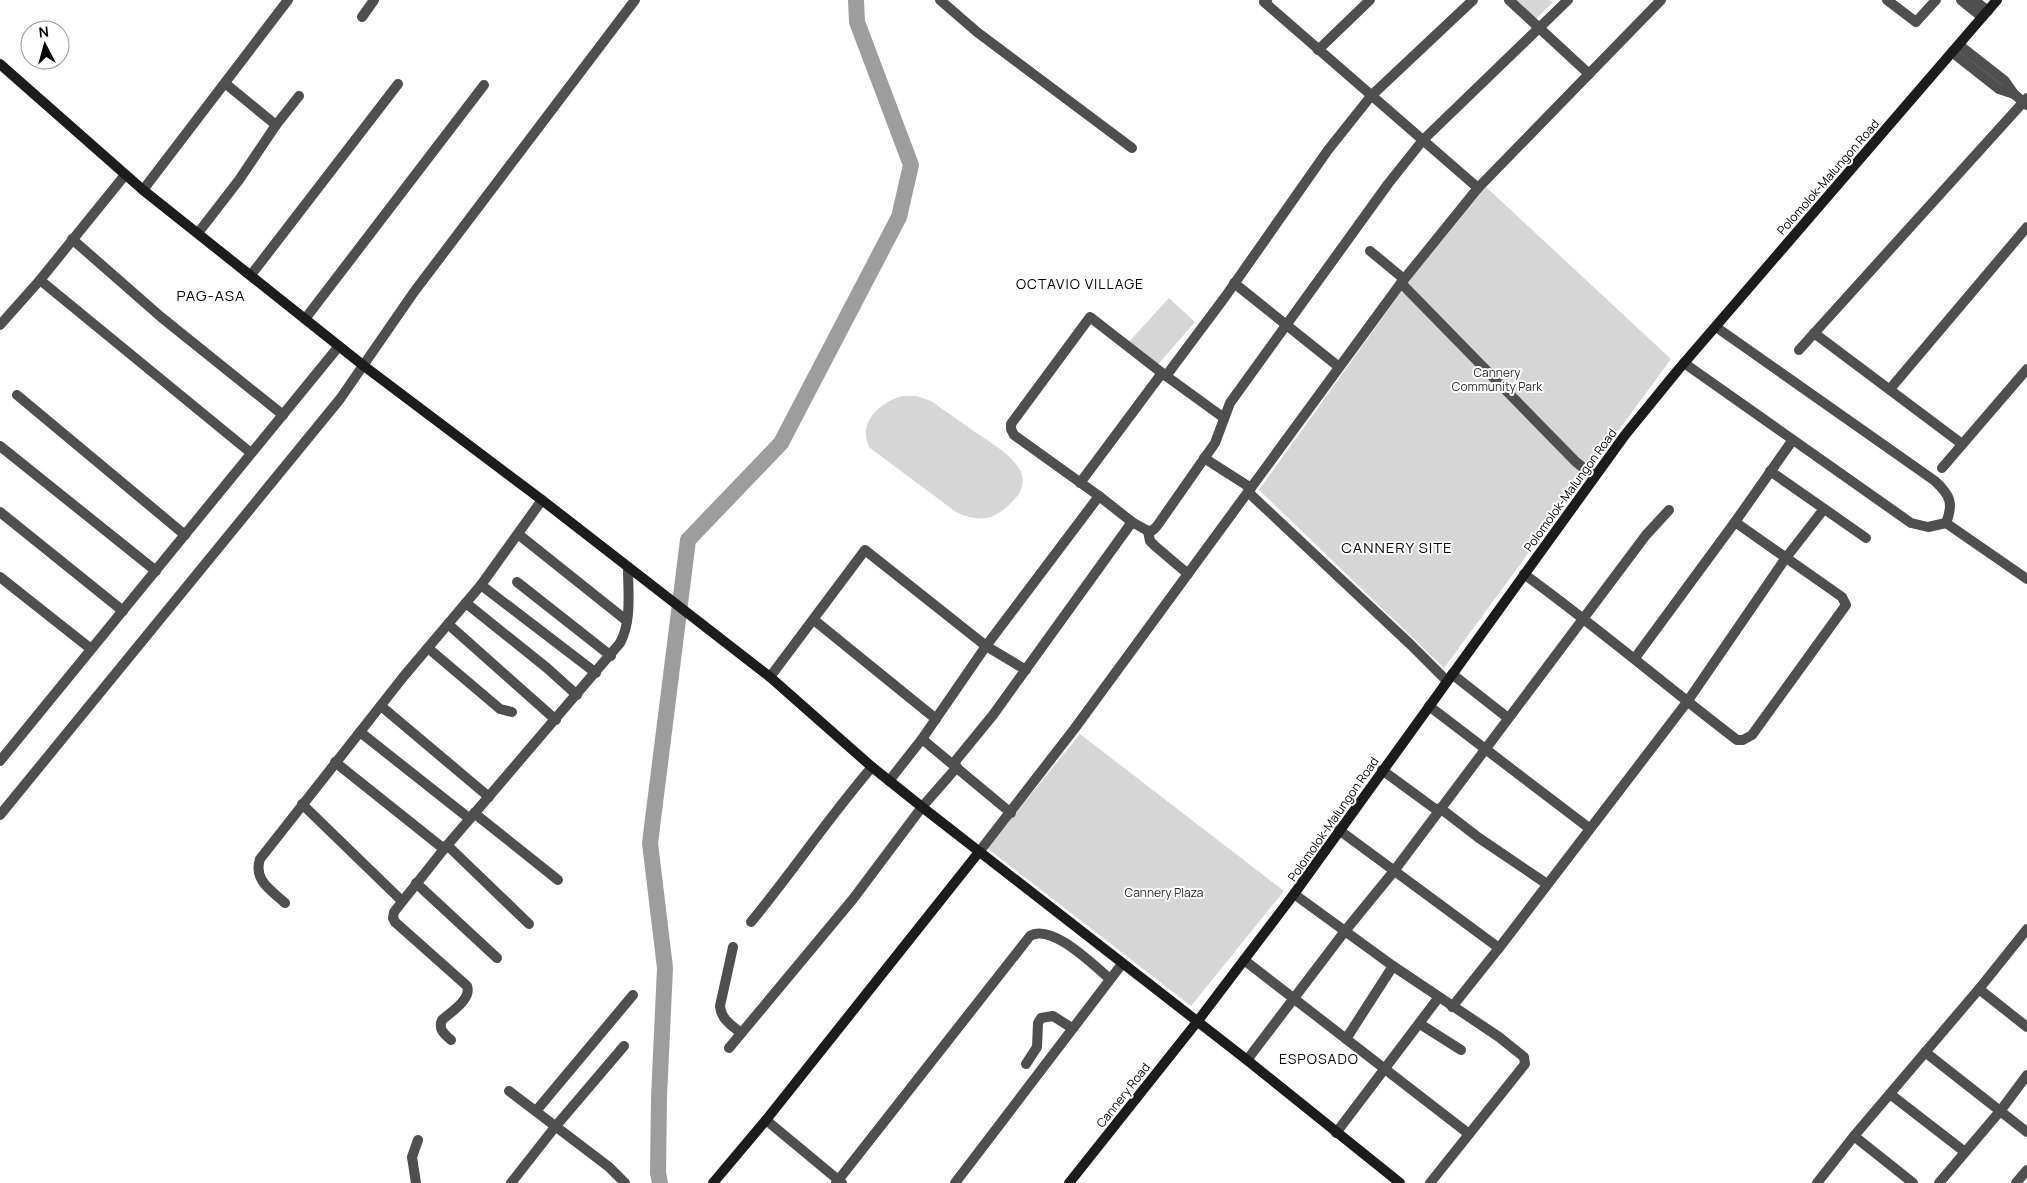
<svg xmlns="http://www.w3.org/2000/svg" width="2027" height="1183" viewBox="0 0 2027 1183" font-family="Manrope,sans-serif">
	<rect width="100%" height="100%" fill="#fff"/>
	<g fill="#d6d6d6">
		<polygon points="1511,0 1550,0 1553,2 1533,22"/>
		<polygon points="1486,187 1671,359 1444,668 1259,490 1408,282"/>
		<polygon points="1169,298 1195,322 1155,368 1127,344"/>
		<path d="M902,396H917L931,401C947,412 962,423 978,434C1008,454 1047,477 1003,510C988,522 973,520 956,512L870,448C856,424 880,402 902,396Z"/>
		<polygon points="1080,734 1284,891 1191,1006 987,848"/>
	</g>
	<g fill="none" stroke-linecap="round" stroke-linejoin="round">
		<polyline stroke="#9d9d9d" stroke-width="16" points="660,1183 658,1173 659,1097 665,968 650,843 688,540 781,443 899,217 911,165 857,22 856,0"/>
		<g stroke="#4f4f4f" stroke-width="10">
			<polyline points="940,0 977,32 1132,148"/>
			<polyline points="1267,0 1264,2 1478,188"/>
			<polyline points="1509,0 1589,74"/>
			<polyline points="1887,0 1916,22 1936,0"/>
			<polyline points="1961,0 1982,17"/>
			<polyline points="1974,0 1988,11"/>
			<polyline points="362,17 374,0"/>
			<polyline points="1959,45 2005,81 2014,94 2027,105"/>
			<polyline points="1318,50 1370,0"/>
			<polyline points="1952,52 1999,89 2014,94"/>
			<polyline points="226,84 276,125"/>
			<polyline points="143,190 288,0"/>
			<polyline points="198,233 239,180 276,125 299,96"/>
			<polyline points="72,239 161,317 283,415"/>
			<polyline points="1370,251 1404,279"/>
			<polyline points="251,275 398,84"/>
			<polyline points="40,280 251,453"/>
			<polyline points="1234,283 1339,367"/>
			<polyline points="1401,283 1576,462 1594,476"/>
			<polyline points="305,319 484,85"/>
			<polyline points="0,325 40,280 125,175"/>
			<polyline points="1814,333 1962,444"/>
			<polyline points="1799,350 2027,98"/>
			<path d="M1684,363L1911,523L1928,527L1946,523C1954,503 1950,495 1935,481L1716,327"/>
			<polyline points="1166,376 1225,297 1328,150 1371,96 1473,0"/>
			<polyline points="1890,389 2027,227"/>
			<polyline points="17,395 185,535"/>
			<polyline points="0,446 156,571"/>
			<polyline points="1204,458 1251,488"/>
			<polyline points="1942,468 2027,369"/>
			<polyline points="1770,471 1866,538"/>
			<polyline points="1080,483 1162,373"/>
			<polyline points="1248,492 1410,644 1447,681"/>
			<polyline points="0,512 123,611"/>
			<polyline points="1946,523 2027,579"/>
			<polyline points="1148,531 1153,530 1157,526 1215,443 1230,403 1388,184 1423,140 1568,0"/>
			<polyline points="1148,531 1132,522 1099,496 1014,435 1011,429 1011,424 1090,317 1162,373 1224,418"/>
			<polyline points="1148,531 1150,541 1155,546 1188,574"/>
			<polyline points="518,534 627,621"/>
			<path d="M1524,574C1597,627 1665,685 1737,740H1743L1752,735L1846,605L1842,597L1735,522"/>
			<polyline points="0,577 91,649"/>
			<polyline points="517,582 611,656"/>
			<polyline points="481,585 596,673"/>
			<polyline points="466,603 547,668 577,695"/>
			<polyline points="814,620 936,719"/>
			<polyline points="448,624 556,720"/>
			<polyline points="428,648 500,709 512,712"/>
			<polyline points="1635,658 1735,522 1792,441"/>
			<polyline points="1452,674 1508,718"/>
			<polyline points="770,677 865,550 986,646 1026,670"/>
			<polyline points="381,706 489,797"/>
			<polyline points="1429,706 1589,828"/>
			<polyline points="360,732 470,819"/>
			<polyline points="922,739 1011,813"/>
			<polyline points="0,761 339,346"/>
			<polyline points="335,762 444,849"/>
			<polyline points="953,764 993,715 1132,522"/>
			<polyline points="1382,770 1438,811"/>
			<polyline points="889,781 922,739 986,646 1099,496"/>
			<polyline points="302,804 402,901"/>
			<polyline points="1440,808 1479,838 1547,884"/>
			<polyline points="474,813 558,880"/>
			<polyline points="0,815 340,399 414,292 635,0"/>
			<polyline points="1339,830 1499,948 1687,702 1785,559 1824,509"/>
			<polyline points="447,845 529,924"/>
			<polyline points="979,852 1075,728 1401,283 1478,188 1661,0"/>
			<polyline points="416,883 497,958"/>
			<polyline points="1294,894 1393,966 1499,1037 1524,1057 1525,1064 1430,1183"/>
			<path d="M285,903C271,890 253,880 260,859L404,676L481,585L542,500"/>
			<path d="M751,922C793,871 829,817 872,767"/>
			<polyline points="2027,929 1979,989 2027,1027"/>
			<path d="M733,947L720,1006C721,1019 731,1025 741,1033"/>
			<polyline points="1244,960 1469,1134"/>
			<polyline points="1452,1007 1499,948"/>
			<polyline points="1420,1024 1461,1050"/>
			<polyline points="1346,1039 1393,966"/>
			<path d="M451,1040C444,1034 438,1029 442,1020C451,1012 472,999 467,986L395,922L393,918L394,912L444,849L620,643C632,621 628,592 628,567"/>
			<polyline points="729,1048 853,899 922,807 957,767"/>
			<polyline points="1925,1052 2027,1132"/>
			<polyline points="1247,1060 1345,931 1394,871 1646,535 1669,510"/>
			<polyline points="1026,1064 1037,1047 1038,1023 1041,1018 1053,1016 1072,1028"/>
			<polyline points="509,1091 609,1167 625,1183"/>
			<polyline points="1890,1094 1965,1152"/>
			<polyline points="536,1111 633,995"/>
			<polyline points="766,1120 842,1183"/>
			<polyline points="1336,1133 1439,997"/>
			<polyline points="1854,1136 1913,1183"/>
			<polyline points="416,1183 412,1157 418,1140"/>
			<polyline points="511,1183 555,1127 624,1046"/>
			<path d="M836,1183L1030,936C1052,923 1093,965 1110,979"/>
			<polyline points="955,1183 1122,964"/>
			<polyline points="1817,1183 1854,1136 1979,989"/>
			<polyline points="1939,1183 2001,1110 2027,1075"/>
			<polyline points="2016,1183 2027,1170"/>
		</g>
		<g stroke="#1c1c1c" stroke-width="10">
			<polyline points="0,64 143,190 364,366 542,500 770,677 872,767 922,807 1247,1060 1400,1183"/>
			<polyline points="713,1183 766,1120 979,852"/>
			<polyline points="1069,1183 1197,1022 1294,894 1625,435 1678,370 1997,0"/>
		</g>
	</g>
	<g text-anchor="middle" dominant-baseline="central" stroke-width="4" stroke-linejoin="round" paint-order="stroke">
		<g font-size="12" fill="#000" stroke="#fff">
			<text transform="translate(1828 177) rotate(-49)">Polomolok-Malungon Road</text>
			<text transform="translate(1570 490) rotate(-54)">Polomolok-Malungon Road</text>
			<text transform="translate(1333 819) rotate(-55)">Polomolok-Malungon Road</text>
			<text transform="translate(1123 1095) rotate(-52)">Cannery Road</text>
		</g>
		<g font-size="12" fill="#2d2d2d" stroke="#fff">
			<text x="1497" y="372">Cannery<tspan x="1497" dy="14">Community Park</tspan></text>
			<text x="1164" y="892">Cannery Plaza</text>
		</g>
		<g font-size="14" letter-spacing="1" fill="#000" stroke="#fff">
			<text x="1080" y="283">OCTAVIO VILLAGE</text>
			<text x="1319" y="1058">ESPOSADO</text>
		</g>
		<g font-size="15" letter-spacing="1" fill="#000" stroke="#fff">
			<text x="211" y="295">PAG-ASA</text>
			<text x="1397" y="547">CANNERY SITE</text>
		</g>
	</g>
	<g transform="translate(45 45) rotate(354)"><circle r="24" fill="#ffffff" stroke="#999999"/>
	<path d="M0-4L9 19L0 12L-9 19Z" fill="#000000"/>
	<text y="-8" font-size="14" font-weight="bold" text-anchor="middle" fill="#000000">N</text>
	</g>
</svg>
